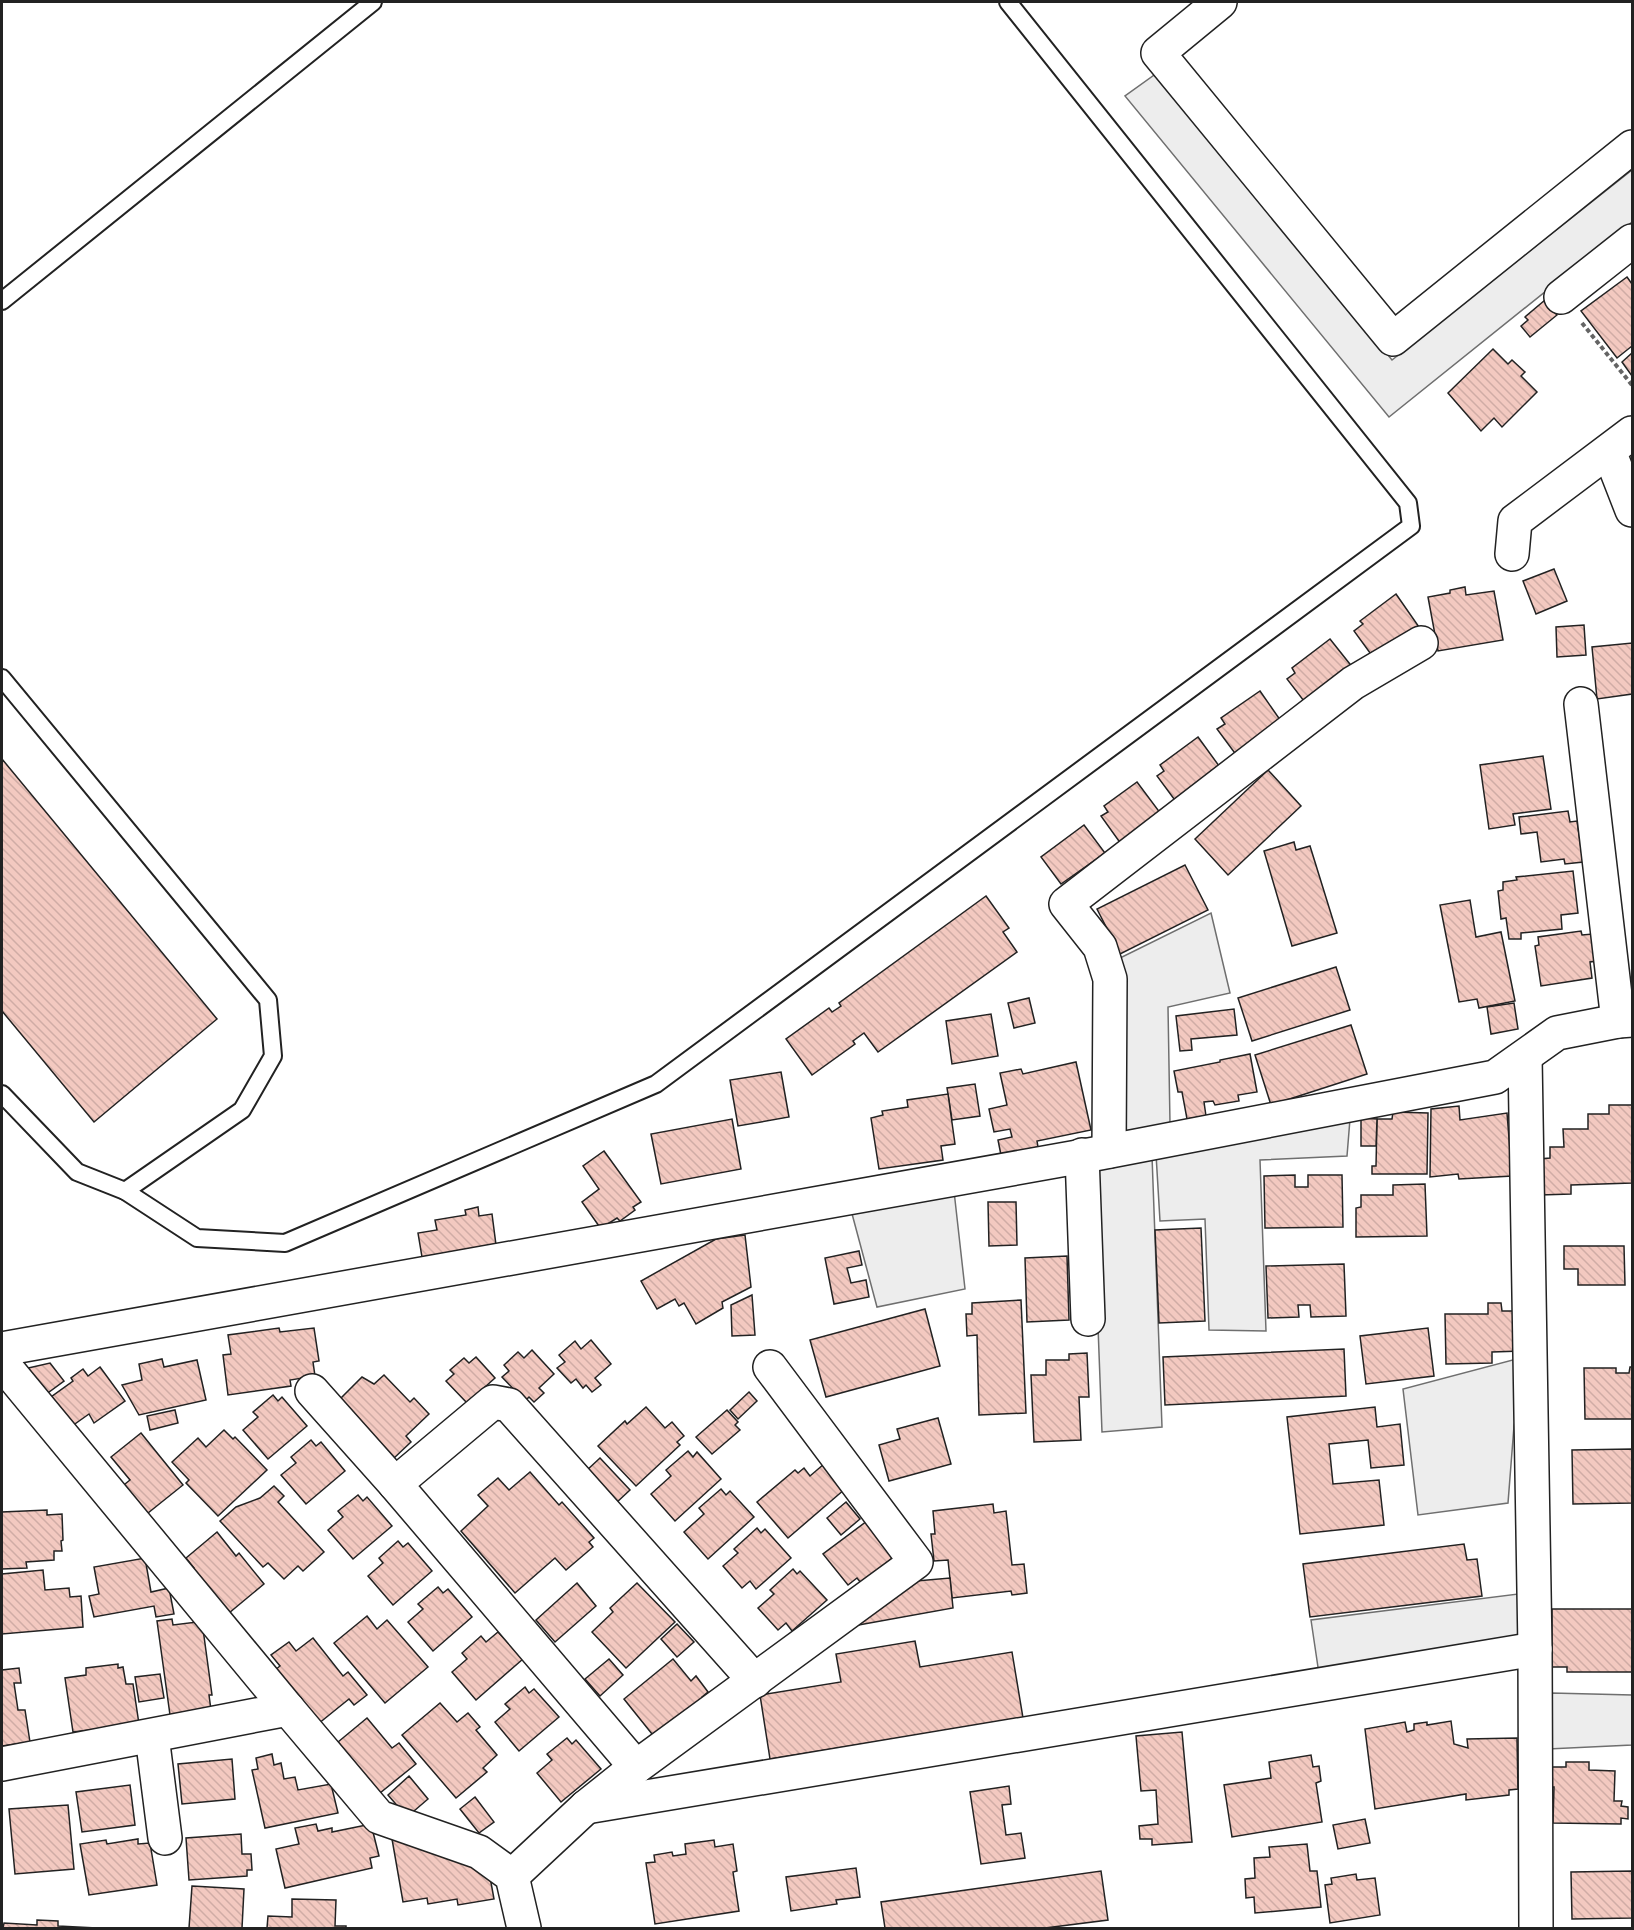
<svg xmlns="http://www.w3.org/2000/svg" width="1634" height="1930" viewBox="0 0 1634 1930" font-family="'DejaVu Sans',sans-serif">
	<defs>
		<pattern id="building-back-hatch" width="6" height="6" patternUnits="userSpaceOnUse" patternTransform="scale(1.5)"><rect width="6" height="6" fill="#f3c9c0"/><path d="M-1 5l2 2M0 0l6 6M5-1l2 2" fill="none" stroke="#d0aca5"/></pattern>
	</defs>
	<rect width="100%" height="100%" fill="#fff"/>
	<g fill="#ededed" stroke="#6f6f6f" stroke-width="1.5">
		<polygon points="1157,73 1392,360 1632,170 1632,222 1389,417 1125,96"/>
		<polygon points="1211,913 1230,993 1168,1007 1170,1123 1120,1132 1118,959"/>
		<polygon points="1350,1119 1347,1156 1260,1160 1266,1331 1209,1330 1205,1219 1160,1221 1156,1154"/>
		<polygon points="1152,1156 1162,1427 1102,1432 1092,1168"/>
		<polygon points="954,1191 965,1289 877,1307 851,1210"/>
		<polygon points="1528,1356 1514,1426 1508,1503 1418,1515 1403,1389"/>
		<polygon points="1518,1594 1519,1643 1319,1674 1311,1620"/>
		<polygon points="1551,1693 1632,1695 1632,1745 1548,1749"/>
	</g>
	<g fill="url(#building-back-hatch)" stroke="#222" stroke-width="1.5">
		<polygon points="1627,277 1632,284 1632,346 1617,358 1581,311"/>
		<polygon points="1545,300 1557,315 1530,337 1521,326 1528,320 1525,317"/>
		<polygon points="1493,349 1508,364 1512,360 1525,372 1521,376 1537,392 1502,427 1494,418 1481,431 1448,393"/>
		<polygon points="1632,353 1632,376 1622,362"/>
		<polygon points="1554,569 1567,601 1536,614 1523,581"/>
		<polygon points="1465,587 1466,595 1494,591 1503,640 1438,651 1428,597 1450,593 1450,590"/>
		<polygon points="1396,594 1419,627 1373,657 1354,631 1363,624 1360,621"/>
		<polygon points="1584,625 1586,655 1557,657 1556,627"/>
		<polygon points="1330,639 1353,668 1307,705 1287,679 1295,673 1292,668"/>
		<polygon points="1632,643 1632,694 1597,699 1592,647"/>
		<polygon points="1260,691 1283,724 1237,756 1217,729 1225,724 1221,718"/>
		<polygon points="1198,737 1222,770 1177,803 1157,776 1164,771 1160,765"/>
		<polygon points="1543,756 1551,809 1513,814 1515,825 1489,829 1480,765"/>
		<polygon points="2,759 217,1019 94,1122 2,1011"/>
		<polygon points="1268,770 1301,806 1228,875 1195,839"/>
		<polygon points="1137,782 1161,814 1121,844 1101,816 1108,812 1104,806"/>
		<polygon points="1568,811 1570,822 1577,821 1583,862 1565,864 1564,859 1541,862 1537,832 1521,834 1519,817"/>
		<polygon points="1084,825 1105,853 1061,884 1041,857"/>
		<polygon points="1294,842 1296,850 1310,846 1337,933 1292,946 1264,851"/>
		<polygon points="1185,865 1208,910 1120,954 1097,909"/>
		<polygon points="1573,871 1578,913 1561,915 1562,929 1521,933 1521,939 1509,939 1506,918 1501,919 1498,891 1503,890 1503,882 1517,880 1516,877"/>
		<polygon points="986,896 1009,928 1003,932 1017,952 878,1052 864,1033 853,1041 855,1044 812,1075 786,1039 829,1008 832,1012 841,1006 839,1003"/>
		<polygon points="1470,900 1476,937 1501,932 1515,1001 1479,1008 1477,999 1459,1002 1440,905"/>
		<polygon points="1581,931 1582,935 1593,934 1597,961 1590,962 1592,978 1541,986 1535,946 1539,945 1538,937"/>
		<polygon points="1336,967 1350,1010 1252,1041 1238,998"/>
		<polygon points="1029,998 1035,1023 1014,1028 1008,1003"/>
		<polygon points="1514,1003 1518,1029 1491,1034 1487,1007"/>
		<polygon points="1234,1009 1237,1035 1191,1039 1192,1050 1180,1051 1176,1016"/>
		<polygon points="991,1014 998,1056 952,1064 946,1021"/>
		<polygon points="1351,1025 1367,1074 1271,1105 1255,1055"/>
		<polygon points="1250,1054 1257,1092 1238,1095 1239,1101 1215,1105 1213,1101 1204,1102 1206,1116 1187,1119 1182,1092 1178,1092 1174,1071 1220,1062 1220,1060"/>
		<polygon points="1076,1062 1091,1130 1037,1141 1038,1147 1001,1155 998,1140 1012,1137 1010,1129 994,1132 989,1109 1007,1105 1000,1073 1021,1069 1023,1074"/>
		<polygon points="781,1072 789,1117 738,1126 730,1080"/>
		<polygon points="975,1084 980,1116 952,1120 947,1088"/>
		<polygon points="948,1094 955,1144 941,1146 943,1160 879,1169 871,1118 883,1115 882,1111 908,1107 907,1100"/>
		<polygon points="1609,1105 1632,1105 1632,1183 1571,1185 1571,1194 1540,1195 1539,1159 1550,1158 1550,1147 1564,1147 1563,1129 1588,1129 1588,1114 1609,1114"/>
		<polygon points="1459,1106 1460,1120 1507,1113 1512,1176 1459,1179 1458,1174 1430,1177 1431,1109"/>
		<polygon points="1393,1112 1428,1113 1427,1174 1372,1174 1372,1166 1376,1166 1377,1119 1392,1119"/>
		<polygon points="1361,1118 1377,1119 1376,1146 1361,1146"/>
		<polygon points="732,1119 741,1169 661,1184 651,1134"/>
		<polygon points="604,1151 641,1202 633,1207 635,1210 620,1221 617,1218 603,1227 599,1226 582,1202 599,1189 583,1166"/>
		<polygon points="1295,1175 1295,1187 1308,1187 1308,1175 1342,1175 1343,1227 1265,1228 1264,1176"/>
		<polygon points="1425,1184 1427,1236 1356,1237 1356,1208 1361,1207 1361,1195 1393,1195 1393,1185"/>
		<polygon points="988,1202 1016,1202 1017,1245 989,1246"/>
		<polygon points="478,1207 479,1216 492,1214 496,1245 422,1257 418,1233 437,1230 435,1220 466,1215 465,1210"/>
		<polygon points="1201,1228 1205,1321 1159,1323 1155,1230"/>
		<polygon points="745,1235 751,1287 722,1302 723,1308 696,1324 684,1303 679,1306 675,1299 657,1309 641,1281 716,1239"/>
		<polygon points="1564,1246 1624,1246 1625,1285 1578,1285 1578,1269 1564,1269"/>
		<polygon points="859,1251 862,1265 847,1268 851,1283 866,1280 869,1297 834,1304 825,1258"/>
		<polygon points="1067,1256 1069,1320 1027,1322 1025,1258"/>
		<polygon points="1344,1264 1346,1316 1311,1317 1310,1305 1298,1305 1299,1317 1268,1318 1266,1266"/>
		<polygon points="752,1295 755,1335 732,1336 731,1305"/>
		<polygon points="1021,1300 1026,1413 979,1415 977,1335 967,1336 966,1314 972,1314 972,1303"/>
		<polygon points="1488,1303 1501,1303 1502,1311 1519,1311 1521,1351 1492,1352 1492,1363 1446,1364 1445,1314 1488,1314"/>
		<polygon points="925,1309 940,1366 826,1397 810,1340"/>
		<polygon points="279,1328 280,1332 314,1328 319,1361 313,1362 315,1376 290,1380 291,1386 228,1395 223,1355 231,1354 228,1335"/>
		<polygon points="1428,1328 1434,1376 1366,1384 1360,1336"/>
		<polygon points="591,1340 611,1364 595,1378 601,1385 592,1392 586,1385 583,1388 576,1379 571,1383 557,1368 565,1362 559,1355 575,1341 581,1349"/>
		<polygon points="1344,1349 1346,1396 1165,1405 1163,1357"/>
		<polygon points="532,1350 554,1374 539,1388 544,1393 534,1402 529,1397 525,1401 502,1377 509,1371 504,1365 518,1352 524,1358"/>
		<polygon points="1087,1353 1089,1397 1079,1397 1081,1440 1034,1442 1031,1375 1046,1375 1046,1360 1069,1360 1069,1354"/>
		<polygon points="476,1357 495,1378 467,1403 446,1381 454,1374 450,1370 464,1358 469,1363"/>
		<polygon points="162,1359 164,1367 197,1360 206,1400 139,1415 122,1385 142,1380 139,1364"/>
		<polygon points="50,1363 64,1381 45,1395 24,1369"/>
		<polygon points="100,1367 125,1401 94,1423 89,1414 72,1426 51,1397 73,1381 71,1378 83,1369 88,1376"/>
		<polygon points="1630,1367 1632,1367 1632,1419 1585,1419 1584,1368 1616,1368 1616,1373 1629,1373"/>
		<polygon points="384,1375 410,1402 414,1398 429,1414 406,1436 411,1442 393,1459 339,1400 362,1377 374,1384"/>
		<polygon points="749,1392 757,1401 738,1419 730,1410"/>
		<polygon points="273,1395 278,1401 282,1397 307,1426 268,1459 243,1430 258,1417 253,1412"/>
		<polygon points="646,1407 665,1428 672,1422 684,1436 677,1442 680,1445 636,1486 598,1446 625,1421 627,1424"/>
		<polygon points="1375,1407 1377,1427 1400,1424 1404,1465 1371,1468 1368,1440 1329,1444 1333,1484 1379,1480 1384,1525 1300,1534 1287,1417"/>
		<polygon points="175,1410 178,1423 150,1430 147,1416"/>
		<polygon points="727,1410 738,1422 735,1425 740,1430 712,1454 696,1437"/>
		<polygon points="938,1418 951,1464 889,1481 879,1445 900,1439 897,1429"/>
		<polygon points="224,1430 233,1439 235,1437 267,1470 218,1516 186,1483 189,1480 172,1462 198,1438 206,1447"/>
		<polygon points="141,1433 183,1485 143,1517 120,1488 130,1480 111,1457"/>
		<polygon points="311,1440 316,1446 321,1442 345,1471 306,1504 281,1475 296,1463 291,1457"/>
		<polygon points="1632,1449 1632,1503 1573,1504 1572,1450"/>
		<polygon points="688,1451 693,1457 697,1452 721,1479 675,1521 651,1494 671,1476 666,1470"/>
		<polygon points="600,1458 630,1490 615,1504 586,1471"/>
		<polygon points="824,1464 845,1489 788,1538 757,1502 795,1470 798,1473 804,1468 810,1476"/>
		<polygon points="530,1472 559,1505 562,1502 594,1538 589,1542 593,1547 566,1570 555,1558 515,1593 461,1531 488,1506 478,1495 498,1478 509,1490"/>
		<polygon points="274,1486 284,1496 278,1502 324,1552 303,1571 298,1566 284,1579 268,1563 263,1567 220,1521 236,1507 260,1498"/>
		<polygon points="721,1489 726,1495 730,1491 754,1517 708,1559 684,1532 704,1514 699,1508"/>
		<polygon points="358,1495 363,1501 367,1497 392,1526 353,1559 328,1530 343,1517 338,1511"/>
		<polygon points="846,1502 860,1519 841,1535 827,1518"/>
		<polygon points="993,1504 994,1513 1006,1511 1012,1565 1024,1564 1027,1593 1012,1595 1011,1591 952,1598 948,1560 934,1561 931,1534 935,1534 933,1511"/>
		<polygon points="47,1510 47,1515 62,1514 63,1540 61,1541 62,1551 54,1551 54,1560 26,1562 27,1568 2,1569 2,1512"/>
		<polygon points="867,1521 895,1556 861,1583 857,1578 848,1585 823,1554"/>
		<polygon points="757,1528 761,1533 765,1529 791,1558 756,1589 750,1581 742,1588 723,1566 738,1553 734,1549"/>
		<polygon points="217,1532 236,1556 239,1553 264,1584 229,1613 190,1572 194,1568 186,1558"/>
		<polygon points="398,1541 403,1547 408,1543 432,1571 393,1605 368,1576 383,1563 379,1558"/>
		<polygon points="1464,1544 1467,1560 1477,1559 1482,1596 1310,1617 1303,1564"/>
		<polygon points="145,1558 151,1592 169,1588 174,1614 156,1617 154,1606 94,1617 89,1596 99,1594 94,1567"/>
		<polygon points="793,1569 797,1574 800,1571 827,1600 792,1631 786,1623 778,1630 758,1608 774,1594 770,1590"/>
		<polygon points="43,1570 45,1590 69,1588 70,1597 81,1596 83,1627 2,1634 2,1574"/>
		<polygon points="950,1578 953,1608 853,1626 905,1582"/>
		<polygon points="577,1583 596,1606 555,1642 536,1620"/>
		<polygon points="637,1583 675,1622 626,1668 592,1632 613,1612 610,1608"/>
		<polygon points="438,1587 443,1593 448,1589 472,1617 433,1651 408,1622 423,1609 418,1604"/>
		<polygon points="1552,1609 1632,1609 1632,1672 1567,1672 1567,1667 1552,1667"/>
		<polygon points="367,1616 377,1629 387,1620 428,1667 385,1703 334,1643"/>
		<polygon points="172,1619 173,1625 197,1622 203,1629 212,1695 209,1695 211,1710 170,1715 157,1621"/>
		<polygon points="677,1624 694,1642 677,1657 661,1639"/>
		<polygon points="498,1632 523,1659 476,1700 452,1672 467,1659 462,1653 481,1636 486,1642"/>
		<polygon points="313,1638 343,1676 348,1672 367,1695 354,1705 349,1699 318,1724 275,1670 280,1666 271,1655 289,1642 296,1651"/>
		<polygon points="915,1641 920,1667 1012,1652 1023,1718 770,1759 760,1695 841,1682 836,1654"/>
		<polygon points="609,1659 623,1675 600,1696 585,1679"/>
		<polygon points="673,1659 691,1681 696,1676 708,1692 702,1697 705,1700 656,1739 624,1699"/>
		<polygon points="118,1664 118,1668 123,1667 126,1684 133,1684 139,1724 73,1732 65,1678 86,1675 86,1668"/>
		<polygon points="19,1668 21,1683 14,1683 18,1710 25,1710 30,1742 2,1746 2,1670"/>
		<polygon points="160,1674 164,1698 139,1702 135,1677"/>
		<polygon points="525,1687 529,1693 534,1689 559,1717 519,1751 495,1722 510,1709 505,1704"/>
		<polygon points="440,1703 457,1722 468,1713 480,1727 476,1730 497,1755 483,1768 487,1772 456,1798 402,1735"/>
		<polygon points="367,1718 392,1748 399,1743 416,1764 380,1793 338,1742"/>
		<polygon points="1451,1721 1454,1744 1468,1748 1467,1739 1517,1738 1518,1789 1509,1790 1509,1795 1466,1800 1466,1794 1375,1809 1365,1729 1405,1722 1407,1732 1414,1730 1414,1724 1427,1722 1427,1725"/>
		<polygon points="1182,1732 1192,1842 1152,1845 1152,1839 1140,1839 1139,1826 1158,1824 1156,1790 1141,1791 1136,1736"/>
		<polygon points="567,1738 572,1744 576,1740 601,1769 561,1802 537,1773 552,1760 547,1754"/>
		<polygon points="272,1754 274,1765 281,1763 284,1779 295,1777 298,1790 331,1784 338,1813 265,1828 252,1770 258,1769 256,1758"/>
		<polygon points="1311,1755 1313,1767 1319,1766 1321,1781 1316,1783 1322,1822 1232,1837 1224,1785 1271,1778 1269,1762"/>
		<polygon points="232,1759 235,1799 182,1804 178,1764"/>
		<polygon points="1566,1762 1589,1762 1589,1770 1615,1771 1614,1801 1622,1801 1621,1806 1628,1807 1628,1819 1621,1818 1621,1824 1553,1823 1554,1787 1550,1787 1550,1767 1566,1767"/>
		<polygon points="409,1776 428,1799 407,1817 388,1795"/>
		<polygon points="130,1785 135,1825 82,1832 76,1792"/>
		<polygon points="1009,1786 1011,1804 1002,1805 1006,1835 1021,1833 1025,1858 981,1864 970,1792"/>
		<polygon points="475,1797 494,1822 479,1833 460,1809"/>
		<polygon points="68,1805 74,1869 15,1874 9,1809"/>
		<polygon points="1365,1819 1370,1843 1338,1849 1333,1825"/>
		<polygon points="316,1824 318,1831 332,1828 332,1832 371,1824 378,1831 373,1832 379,1856 370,1858 372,1868 285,1888 276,1849 299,1844 295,1828"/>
		<polygon points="395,1830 488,1866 494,1899 458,1905 457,1899 428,1904 427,1898 403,1902 392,1839"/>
		<polygon points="241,1834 242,1854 251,1854 252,1870 247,1870 247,1876 189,1880 186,1838"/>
		<polygon points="138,1839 138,1844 150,1843 157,1885 89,1895 80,1844 106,1840 107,1844"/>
		<polygon points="714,1840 715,1847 733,1844 737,1871 733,1872 739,1911 655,1924 646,1863 655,1862 654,1855 672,1852 673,1856 686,1854 685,1844"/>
		<polygon points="1307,1844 1310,1871 1317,1871 1321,1907 1255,1913 1254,1897 1246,1898 1245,1879 1255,1878 1254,1858 1270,1857 1269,1847"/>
		<polygon points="856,1868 860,1897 836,1900 837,1904 791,1911 786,1877"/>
		<polygon points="1101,1871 1108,1920 1045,1928 885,1928 881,1902"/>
		<polygon points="1632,1871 1632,1918 1572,1919 1571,1872"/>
		<polygon points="1356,1874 1357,1880 1375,1878 1380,1915 1330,1923 1325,1885 1332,1884 1331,1878"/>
		<polygon points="192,1886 244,1889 242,1928 189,1928"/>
		<polygon points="292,1899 336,1900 335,1926 346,1926 346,1928 267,1928 268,1916 292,1917"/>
		<polygon points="37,1920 58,1921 58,1926 97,1928 3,1928 4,1923 37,1925"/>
	</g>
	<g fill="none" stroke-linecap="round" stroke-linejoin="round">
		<g stroke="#222" stroke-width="20">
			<g id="lane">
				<polyline points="2,301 373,2"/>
				<polyline points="2,678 268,1000 273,1056 242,1110 125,1191 77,1172 2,1094"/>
				<polyline points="125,1191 197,1238 285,1243 656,1084 1411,526 1408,503 1008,2"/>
			</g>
		</g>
		<g stroke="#222" stroke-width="36">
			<g id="street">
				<polyline points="1220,2 1158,53 1393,339 1632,147"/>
				<polyline points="1561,297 1632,241"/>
				<polyline points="1609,451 1632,510"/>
				<polyline points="1512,554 1515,521 1632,433"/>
				<polyline points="1581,704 1618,1021"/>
				<polyline points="1525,1057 1535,1649 1536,1928"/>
				<polyline points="1109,1151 1110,979 1100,947 1066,904 1353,683 1421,643"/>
				<polyline points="1082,1155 1088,1319"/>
				<polyline points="2,1349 1100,1153 1495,1077 1557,1033 1618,1021 1632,1020"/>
				<polyline points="2,1363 288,1709 2,1764"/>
				<polyline points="312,1391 395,1484"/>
				<polyline points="288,1709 379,1817 479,1852 512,1876 524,1928"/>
				<polyline points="152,1736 165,1838"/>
				<polyline points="636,1767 395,1484 493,1402 509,1405 755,1681"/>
				<polyline points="586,1807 1535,1649"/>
				<polyline points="512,1876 586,1807 636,1767 916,1562 770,1367"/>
			</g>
		</g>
		<polyline stroke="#646464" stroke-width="4" stroke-dasharray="4.5 3" stroke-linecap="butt" points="1582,323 1632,385"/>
		<use href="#lane" stroke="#fff" stroke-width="16"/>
		<use href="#street" stroke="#fff" stroke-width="33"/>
	</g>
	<rect width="1634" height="1930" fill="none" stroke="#222222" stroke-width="6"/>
</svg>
